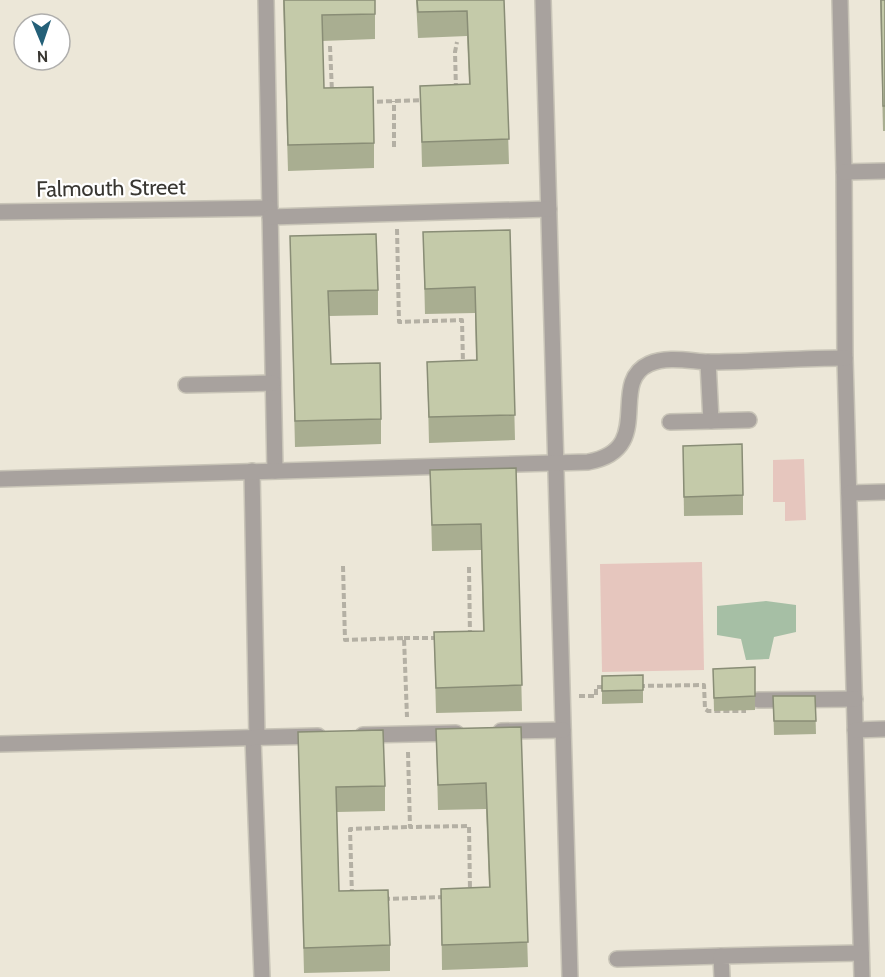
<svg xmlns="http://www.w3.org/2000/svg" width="885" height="977" viewBox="0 0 885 977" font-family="Cabin,sans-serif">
	<rect width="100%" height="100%" fill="#ece7d8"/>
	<g fill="#e6c6be">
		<polygon points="804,459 806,520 785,521 785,502 773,502 773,460"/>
		<polygon points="702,562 704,670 602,672 600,564"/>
	</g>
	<polygon fill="#a6bfa5" points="766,601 796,605 796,632 774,637 769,659 746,660 741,639 717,635 717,606"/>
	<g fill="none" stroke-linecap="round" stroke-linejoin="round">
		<g stroke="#c8c4b7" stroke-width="18">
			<g id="minor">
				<polyline points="266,0 275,471"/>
				<polyline points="543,0 570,977"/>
				<polyline points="840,0 844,172 845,358 862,977"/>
				<polyline points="844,172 885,171"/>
				<polyline points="0,212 270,208"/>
				<polyline points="270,217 549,209"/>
				<polyline points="708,362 711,421 749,420"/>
				<polyline points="186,385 273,383"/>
				<polyline points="670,422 711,421"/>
				<polyline points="252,471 257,738"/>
				<path d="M0,479L588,462C657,450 607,383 649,364C667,356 689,361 708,362C754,362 799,358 845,358"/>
				<polyline points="849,493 885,492"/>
				<polyline points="758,700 855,699"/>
				<polyline points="855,730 885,729"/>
				<polyline points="501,731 563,730"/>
				<polyline points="363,735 456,733"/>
				<polyline points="253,738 262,977"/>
				<polyline points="0,744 318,736"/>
				<polyline points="617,959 721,956"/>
				<polyline points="722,977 721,956 861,953"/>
			</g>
		</g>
		<g stroke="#b4b0a4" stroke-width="4" stroke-dasharray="6 3" stroke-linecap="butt">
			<polyline points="330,46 332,92"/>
			<polyline points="456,89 455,52 457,42"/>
			<polyline points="368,102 424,100"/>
			<polyline points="394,147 394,101"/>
			<polyline points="397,229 399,322 462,320 463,363"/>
			<polyline points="343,566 345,640 404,638 407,717"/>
			<polyline points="469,567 470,636"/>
			<polyline points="404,638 437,638"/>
			<polyline points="639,686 704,685 705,709 708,711 746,711"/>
			<polyline points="579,696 596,696 596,687 604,687"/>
			<polyline points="408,752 410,827 469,826 470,890"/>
			<polyline points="352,895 350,829 410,827"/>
			<polyline points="384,899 445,897"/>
		</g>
		<use href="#minor" stroke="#a8a29e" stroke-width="15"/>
	</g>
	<g fill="#a9ae91">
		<polygon points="283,0 375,0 375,39 322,41 324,88 374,143 374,168 288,171"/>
		<polygon points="416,0 504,0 509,164 422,167 420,86 469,84 467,36 418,38"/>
		<polygon points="880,0 885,0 885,131 883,131"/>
		<polygon points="510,230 515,440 429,443 427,362 476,360 475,313 425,314 423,232"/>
		<polygon points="290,236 378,290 378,315 329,316 331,364 381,419 381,444 295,447"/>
		<polygon points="683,446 743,495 743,515 684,516"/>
		<polygon points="516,468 522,711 436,713 434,632 483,631 481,550 432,551 430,470"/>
		<polygon points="755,667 755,710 714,711 713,669"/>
		<polygon points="643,675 643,703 602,704 602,676"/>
		<polygon points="773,696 815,696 816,734 774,735"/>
		<polygon points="521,727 528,967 442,970 441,889 489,887 486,809 438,810 436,729"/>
		<polygon points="298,732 385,786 385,811 337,812 339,891 390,945 390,971 304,973"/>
	</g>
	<g fill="#c4caa9" stroke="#898d76" stroke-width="1.5">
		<polygon points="284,0 375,0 375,14 322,15 324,88 373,87 374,143 288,145"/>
		<polygon points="417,0 504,0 509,139 422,142 420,86 470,84 467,11 418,12"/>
		<polygon points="881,0 885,0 885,106 883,106"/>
		<polygon points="510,230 515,415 429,417 427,362 477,360 475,287 425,289 423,232"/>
		<polygon points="376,234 378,290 328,291 331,364 380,363 381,419 295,421 290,236"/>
		<polygon points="742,444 743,495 684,497 683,446"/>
		<polygon points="516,468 522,685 436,688 434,632 484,631 481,524 432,525 430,470"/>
		<polygon points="755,667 755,696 714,698 713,669"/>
		<polygon points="643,675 643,690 602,691 602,676"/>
		<polygon points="773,696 815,696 816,721 774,721"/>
		<polygon points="521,727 528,942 442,945 441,889 490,887 486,783 438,785 436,729"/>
		<polygon points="383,730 385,786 336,787 339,891 388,890 390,945 304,948 298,732"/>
	</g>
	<g text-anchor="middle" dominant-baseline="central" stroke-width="4.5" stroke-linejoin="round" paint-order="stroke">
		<g font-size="22" fill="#393732" stroke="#fff">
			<text transform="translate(111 188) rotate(-1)">Falmouth Street</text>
		</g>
	</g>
	<g transform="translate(42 42) rotate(178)"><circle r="28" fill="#ffffff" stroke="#b0afad" stroke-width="1.5"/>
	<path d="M0-4.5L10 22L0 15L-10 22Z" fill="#246078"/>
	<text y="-9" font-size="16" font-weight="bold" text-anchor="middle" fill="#393732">N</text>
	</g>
</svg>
